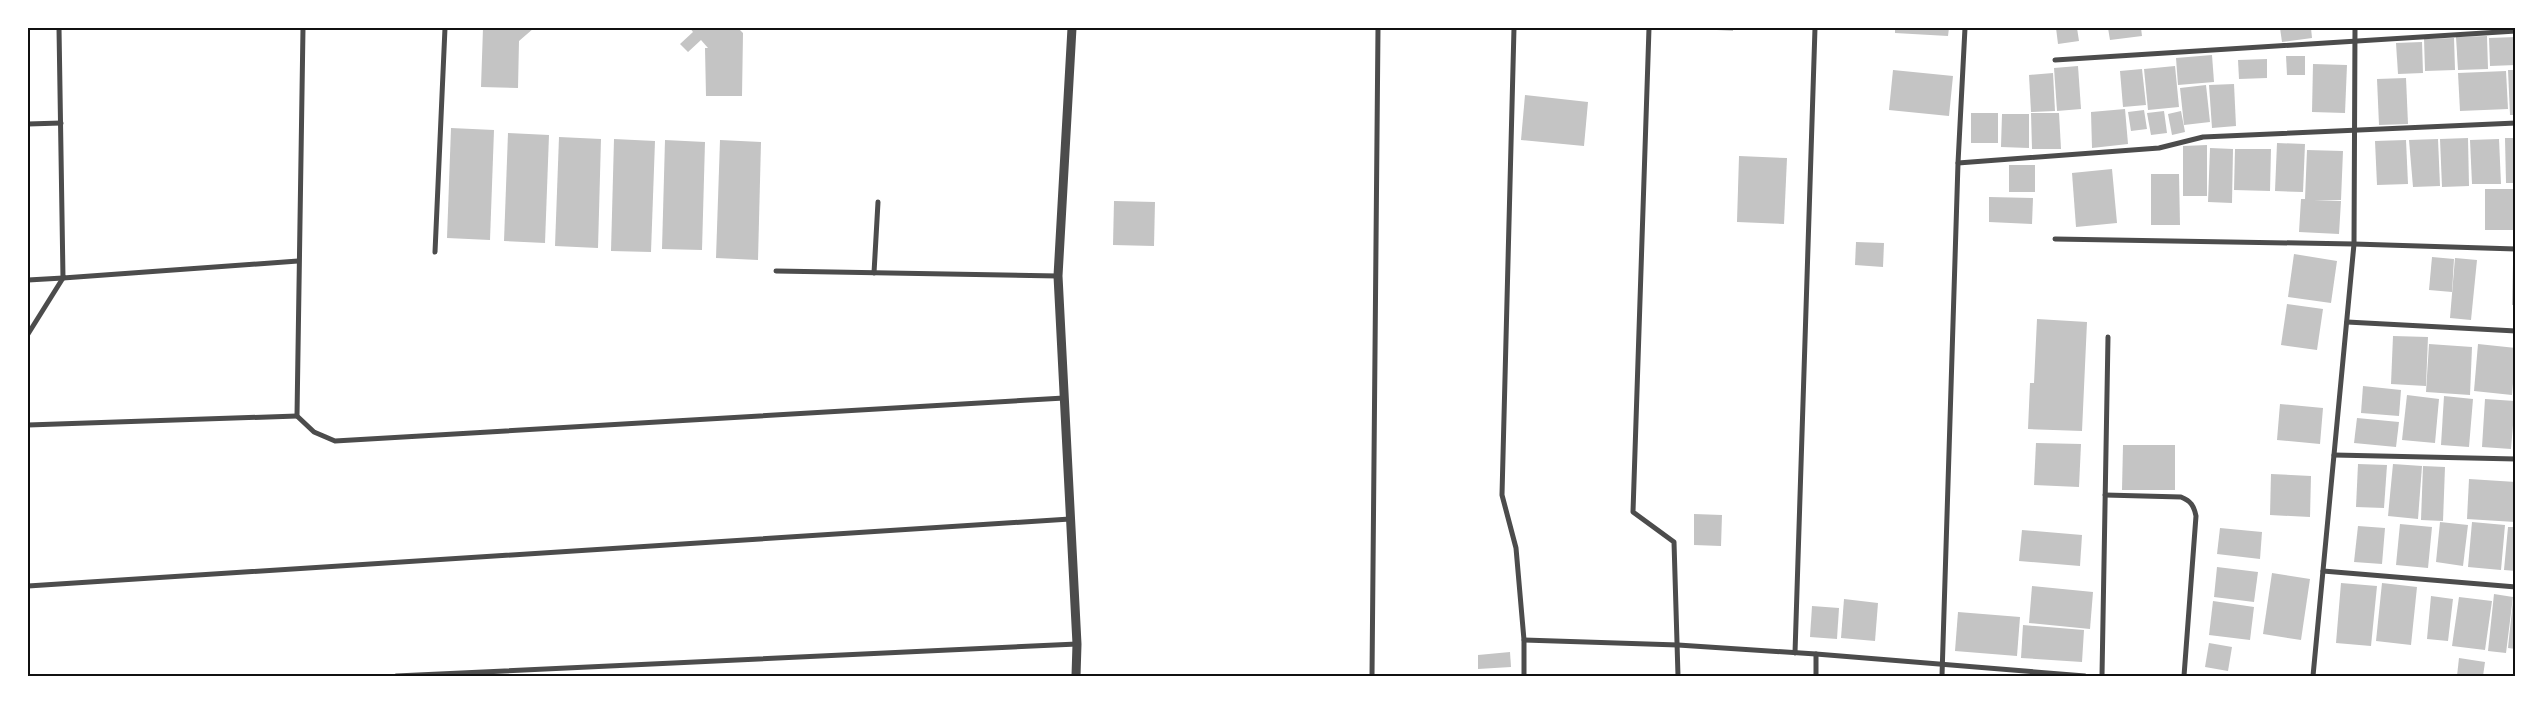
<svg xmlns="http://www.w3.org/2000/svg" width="2543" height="704" viewBox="0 0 2543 704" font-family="Georgia,serif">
	<rect width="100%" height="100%" fill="#fff"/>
	<g fill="#c4c4c4">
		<polygon points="483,28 534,28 519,41 518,88 481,87"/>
		<polygon points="690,28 738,28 743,33 742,96 706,96 705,48 708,48 701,40 688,52 680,44 693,32"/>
		<polygon points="1684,28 1733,28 1733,31"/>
		<polygon points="1895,28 1949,28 1948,36 1895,33"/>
		<polygon points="1977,28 2033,28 2033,30 1977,29"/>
		<polygon points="2056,28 2077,28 2079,41 2058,44"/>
		<polygon points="2108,28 2141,28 2142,36 2110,40"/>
		<polygon points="2280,28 2311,28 2312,38 2282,42"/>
		<polygon points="2487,36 2488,69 2458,70 2456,37"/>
		<polygon points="2516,37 2516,65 2490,66 2489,38"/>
		<polygon points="2454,38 2455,70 2425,71 2424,39"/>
		<polygon points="2422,42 2423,73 2398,74 2396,43"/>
		<polygon points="2212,55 2214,82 2178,85 2176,58"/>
		<polygon points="2286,56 2305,56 2305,75 2287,75"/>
		<polygon points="2267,59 2267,78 2239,79 2238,60"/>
		<polygon points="2313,64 2347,65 2345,113 2312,112"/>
		<polygon points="2078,66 2081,109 2057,111 2054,68"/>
		<polygon points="2175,66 2179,107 2148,110 2144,69"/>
		<polygon points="2142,69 2146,105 2123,107 2120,71"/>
		<polygon points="1893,70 1953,76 1949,116 1889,110"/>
		<polygon points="2508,70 2516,70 2516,115 2510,115"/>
		<polygon points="2506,71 2508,109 2460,111 2458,73"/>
		<polygon points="2053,73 2055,111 2031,112 2029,75"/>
		<polygon points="2406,78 2408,124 2379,125 2377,79"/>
		<polygon points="2234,84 2236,126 2212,128 2209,85"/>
		<polygon points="2206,85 2210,122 2184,125 2180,88"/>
		<polygon points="1525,95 1588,102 1584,146 1521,140"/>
		<polygon points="2125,109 2128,144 2092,148 2091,112"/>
		<polygon points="2144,110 2147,129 2131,131 2128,112"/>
		<polygon points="2164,111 2167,133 2151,135 2147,113"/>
		<polygon points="2181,111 2185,132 2172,135 2168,114"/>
		<rect x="1971" y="113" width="27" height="30"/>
		<polygon points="2031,113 2059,113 2061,149 2032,149"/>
		<polygon points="2002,114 2029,114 2029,148 2001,147"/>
		<polygon points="451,128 494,130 490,240 447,238"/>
		<polygon points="508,133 549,135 545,243 504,241"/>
		<polygon points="559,137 601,139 598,248 555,246"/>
		<polygon points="2468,138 2469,186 2442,187 2440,139"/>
		<polygon points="2505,138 2516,138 2516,183 2506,183"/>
		<polygon points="614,139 655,141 651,252 611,251"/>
		<polygon points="2438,139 2440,186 2413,187 2409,140"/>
		<polygon points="2499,139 2501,184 2472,184 2470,140"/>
		<polygon points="665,140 705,142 702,250 662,249"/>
		<polygon points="720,140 761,142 758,260 716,258"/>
		<polygon points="2406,140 2408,184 2377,185 2375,141"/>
		<polygon points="2277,143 2305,144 2303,192 2275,191"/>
		<polygon points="2207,145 2207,196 2183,196 2183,146"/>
		<polygon points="2210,148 2233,149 2232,203 2208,202"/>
		<polygon points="2235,149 2271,149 2270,191 2234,190"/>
		<polygon points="2307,150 2343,151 2341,200 2314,200 2341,201 2339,234 2299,232 2301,199 2305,199"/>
		<polygon points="1739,156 1787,158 1784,224 1737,222"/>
		<rect x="2009" y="165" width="26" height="27"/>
		<polygon points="2112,169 2117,223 2076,227 2072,173"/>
		<polygon points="2151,174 2179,174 2180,225 2151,225"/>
		<rect x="2485" y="189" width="31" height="41"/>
		<polygon points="1989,197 2033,198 2032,224 1989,222"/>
		<polygon points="1114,201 1155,202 1154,246 1113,245"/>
		<polygon points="1856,242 1884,243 1883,267 1855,265"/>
		<polygon points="2294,254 2337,261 2331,303 2288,297"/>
		<polygon points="2432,257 2454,259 2452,292 2429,290"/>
		<polygon points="2455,258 2477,260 2471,320 2450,318"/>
		<polygon points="2513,264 2516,264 2516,305 2512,305"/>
		<polygon points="2287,304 2323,309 2317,350 2281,345"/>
		<polygon points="2037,319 2087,322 2082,431 2028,429 2030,383 2034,383"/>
		<polygon points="2393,336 2428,337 2426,386 2391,384"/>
		<polygon points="2429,344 2472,347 2470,395 2426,392"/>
		<polygon points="2478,344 2516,348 2512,395 2474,391"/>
		<polygon points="2363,386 2401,390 2399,416 2361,413"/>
		<polygon points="2407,395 2439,399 2435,443 2402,440"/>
		<polygon points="2444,396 2473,399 2469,447 2441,445"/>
		<polygon points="2485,399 2515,401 2511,449 2482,447"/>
		<polygon points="2280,404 2323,408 2320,444 2277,440"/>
		<polygon points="2357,418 2399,422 2396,447 2354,443"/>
		<polygon points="2036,443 2081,444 2079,487 2034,485"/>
		<polygon points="2123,445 2175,445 2175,490 2122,490"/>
		<polygon points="2358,464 2387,465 2384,508 2356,507"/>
		<polygon points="2393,464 2422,466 2418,519 2388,516"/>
		<polygon points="2423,466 2445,467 2443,521 2421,520"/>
		<polygon points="2271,474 2311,476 2310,517 2270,515"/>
		<polygon points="2469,479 2516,482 2515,522 2467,519"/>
		<polygon points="1694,514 1722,515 1721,546 1694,545"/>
		<polygon points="2440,522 2468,525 2463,566 2436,562"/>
		<polygon points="2472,522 2505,525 2501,570 2468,567"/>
		<polygon points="2400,524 2432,527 2428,568 2396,565"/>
		<polygon points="2358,526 2385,528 2382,564 2354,562"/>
		<polygon points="2508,527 2516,527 2516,571 2504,570"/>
		<polygon points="2220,528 2262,532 2260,559 2217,554"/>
		<polygon points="2022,530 2082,535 2080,566 2019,561"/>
		<polygon points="2217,567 2258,572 2254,602 2214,597"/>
		<polygon points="2272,573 2310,579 2301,640 2263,634"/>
		<polygon points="2341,583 2377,586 2371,646 2336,643"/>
		<polygon points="2382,583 2417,587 2411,645 2376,641"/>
		<polygon points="2032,586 2093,592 2090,629 2029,623"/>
		<polygon points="2494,594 2513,597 2506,653 2488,651"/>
		<polygon points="2431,596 2453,599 2448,641 2427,639"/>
		<polygon points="2459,597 2492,601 2485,650 2452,646"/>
		<polygon points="1844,599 1878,603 1875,641 1841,638"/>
		<polygon points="2513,600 2516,600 2516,649 2508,648"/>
		<polygon points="2213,601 2254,607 2250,640 2209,635"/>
		<polygon points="1812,606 1839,608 1837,639 1810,637"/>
		<polygon points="1958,612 2020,617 2017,656 1955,651"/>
		<polygon points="2023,625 2084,630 2082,662 2021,658"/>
		<polygon points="2209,643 2232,647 2228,671 2205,667"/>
		<polygon points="1510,652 1511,667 1478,669 1478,655"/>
		<polygon points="2459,658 2485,662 2483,676 2457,676"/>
		<polygon points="1510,674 1510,676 1489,676 1489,675"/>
	</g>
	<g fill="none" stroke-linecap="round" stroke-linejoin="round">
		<g stroke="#4c4c4c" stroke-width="5">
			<polyline points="59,28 63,278 298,261"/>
			<polyline points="303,28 297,416 314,432 335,441 1064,398"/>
			<polyline points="1514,28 1502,495 1516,548 1524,640 1524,676"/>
			<polyline points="1649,28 1633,512 1674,542 1678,676"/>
			<polyline points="2055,60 2516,31"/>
			<polyline points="28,124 61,123"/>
			<polyline points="1958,163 2159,148 2203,137 2516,123"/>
			<polyline points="2055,239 2354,244 2516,249"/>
			<polyline points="435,252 445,28"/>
			<polyline points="776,271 1058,276"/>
			<polyline points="874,273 878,202"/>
			<polyline points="28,280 63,278"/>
			<polyline points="2347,322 2516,331"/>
			<polyline points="28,334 63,278"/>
			<polyline points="28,425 297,416"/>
			<polyline points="2334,455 2516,459"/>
			<path d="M2105,495L2181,497C2191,501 2194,506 2196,516L2184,676"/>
			<polyline points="2323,571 2516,587"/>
			<polyline points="28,586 1070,519"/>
			<polyline points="1524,640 1678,645 1816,654 2085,676"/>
			<polyline points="1795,653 1815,28"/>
			<polyline points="396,676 1077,644"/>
			<polyline points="1372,676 1378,28"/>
			<polyline points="1816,676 1816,654"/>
			<polyline points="1942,676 1958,163 1965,28"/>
			<polyline points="2102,676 2108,337"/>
			<polyline points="2313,676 2354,244 2355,28"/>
		</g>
		<polyline stroke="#4c4c4c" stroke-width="9" points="1072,28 1058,276 1077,644 1076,676"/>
	</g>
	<rect width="2543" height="704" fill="none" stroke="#ffffff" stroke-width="58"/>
	<rect x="29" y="29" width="2485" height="646" fill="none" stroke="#111" stroke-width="2"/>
</svg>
